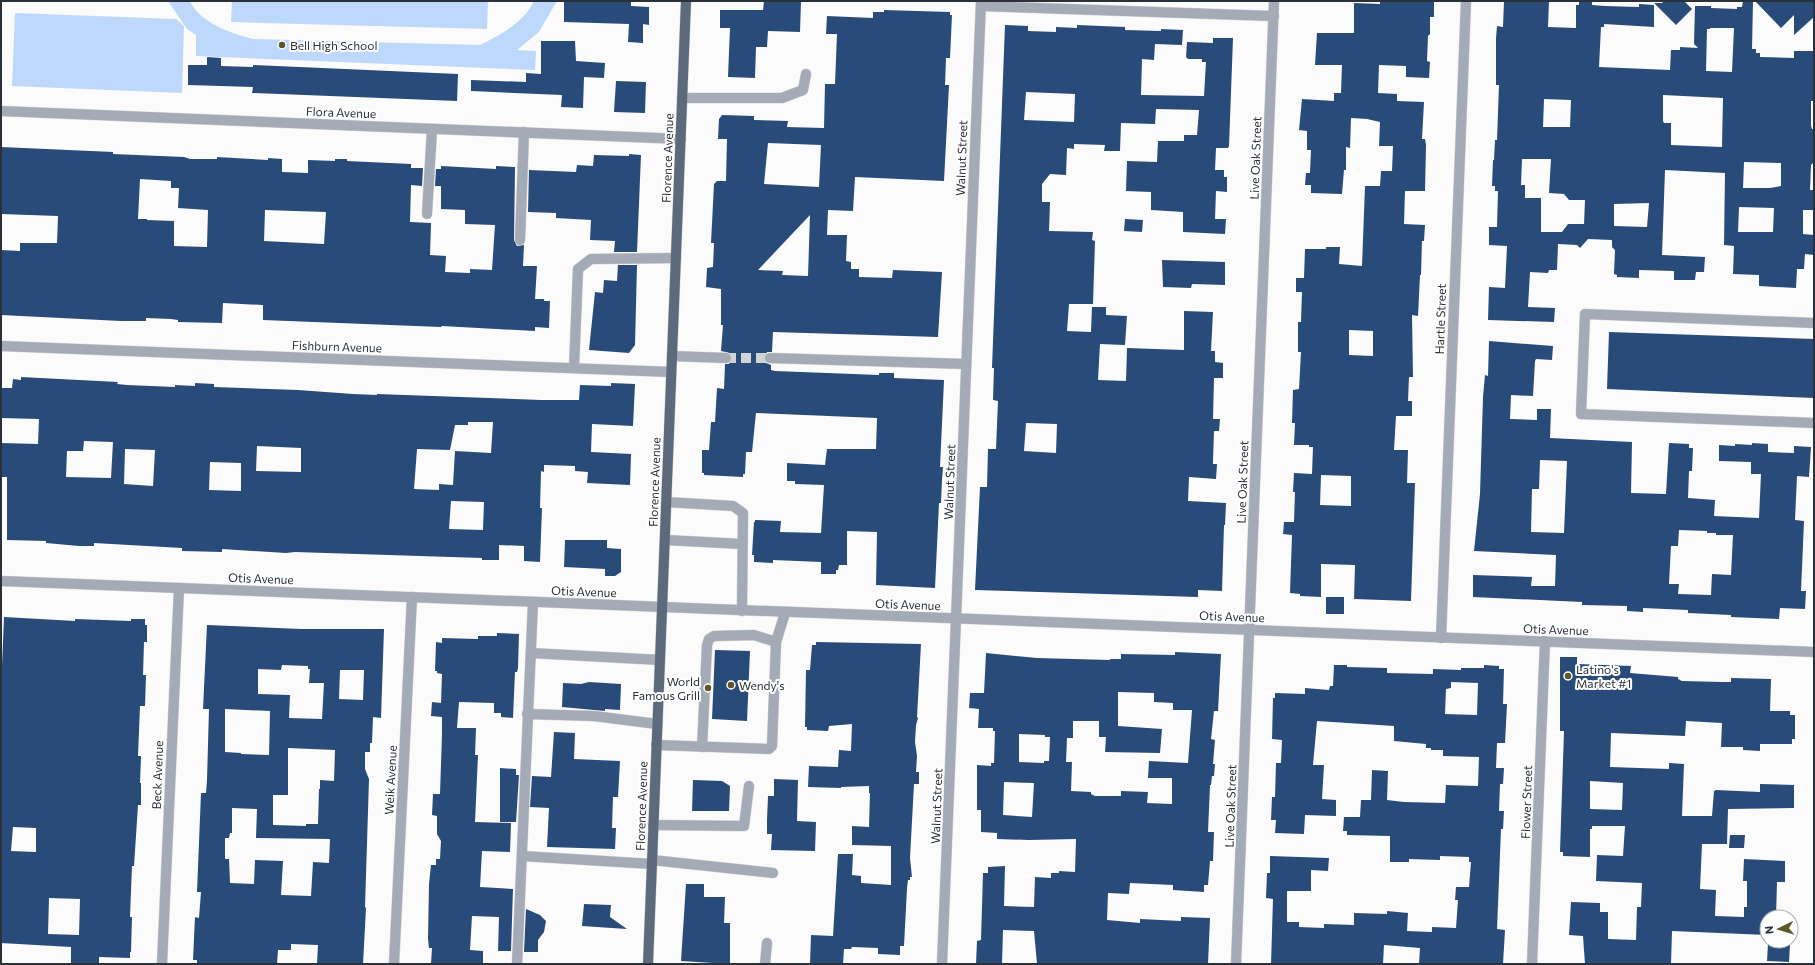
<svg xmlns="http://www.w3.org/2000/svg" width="1815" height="965" viewBox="0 0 1815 965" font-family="Commissioner,sans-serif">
	<rect width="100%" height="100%" fill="#fbfbfb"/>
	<g fill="#bed8fc">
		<path d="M168,1H190C200,23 231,33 253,39L480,45C502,34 523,23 534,1H557L539,32L517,50L536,51L535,70L196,56V35L187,29Z"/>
		<polygon points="232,1 488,1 487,29 231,22"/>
		<polygon points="15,13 176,19 184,26 182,93 12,86"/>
	</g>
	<g fill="#294b79" fill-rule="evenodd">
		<polygon points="564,1 631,2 631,6 649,7 649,25 643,24 643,43 628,42 629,24 564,22"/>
		<polygon points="764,1 801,1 800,32 768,31 767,47 756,47 755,78 728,77 730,28 720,28 720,10 763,10"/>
		<path d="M1434,1V17H1430V34L1428,36L1427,61L1430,62L1429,78L1406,77V66L1379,65L1378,93L1397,94V101L1424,102L1422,139H1425L1426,145L1425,191H1405L1404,224L1425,225L1424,241H1422L1421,275H1420L1418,316L1412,315L1413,377H1409L1408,401H1412V416H1396L1394,450H1408L1407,483H1415L1411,601L1354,599L1355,565L1321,564V597L1300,596V594L1290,593L1292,535L1283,534L1284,522H1294L1295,492H1293L1294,473L1312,474L1313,447H1309V445H1294L1295,423H1292L1293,390L1299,389L1301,352H1298V322H1301L1302,292H1296V278H1304L1305,249H1326V247H1340L1339,264L1362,266L1365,186H1380L1381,171H1392L1393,146H1379L1380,122L1367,119L1351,118L1350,148L1346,147V170H1344L1342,194L1311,193V185H1305L1306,173H1310L1311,150H1307V131L1299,130L1302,99L1334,101V93H1341L1342,65H1315L1317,33H1354V3L1380,4V2ZM1349,330L1373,331V356L1349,355ZM1321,475L1351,476V506L1320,505Z"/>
		<path d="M1504,1H1549L1548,27L1576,28V5H1579V2H1592V5L1605,6L1639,7V4L1654,5V27L1604,24V27H1601L1599,67L1670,70L1671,50H1680V47L1698,48L1694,44L1695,6H1711V8L1737,9V7H1742L1743,1H1753L1752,49H1756V53H1760V57L1794,58V51H1814V101H1811V126L1812,129H1814V162L1811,165L1810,190H1814V210H1803V234L1814,235V255L1805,254L1804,269H1797L1796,288L1759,286V275L1733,274L1734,246L1724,245L1725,173L1665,170L1662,255L1705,257L1704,272H1696L1695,280H1674V271L1639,270V278L1617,277V275L1614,274L1615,250L1612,247V240L1588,239L1580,248L1577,245L1558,244L1557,270H1549L1548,273L1530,272L1528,307L1555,308L1554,322L1488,320L1489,287L1505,288L1507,246L1489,245V227H1497L1498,191H1495V186H1492L1493,160H1494L1495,140H1497L1499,85H1496V38L1497,26L1503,27ZM1710,28H1734L1732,72L1706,71L1707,29H1710ZM1663,95L1723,98L1722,147L1671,145V123H1664L1663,121ZM1544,99L1571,100L1570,127H1543ZM1522,159H1551L1549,193L1564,194L1569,200H1585L1584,224H1568L1562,232H1541V198H1525V185H1521ZM1744,162L1781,163V186L1770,188H1743ZM1649,203L1647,227L1614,226V204ZM1739,207L1774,208L1773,232H1738Z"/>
		<polygon points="1661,1 1684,1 1692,9 1676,25 1654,3 1663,3"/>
		<polygon points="1755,1 1814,1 1814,17 1794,35 1794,15 1781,28"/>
		<path d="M884,10L950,12V15H952L950,58H946L945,85H949L944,181L855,177L853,211L828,210L827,235H847L846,261L851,262V269H859V277L892,278L893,270L942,272L938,337L773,332L772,352H767L764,358L766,363L771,365V370L775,371L879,375V373H894V378L944,380L940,467H943L942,480L941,503H939L935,588L876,585L877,532L847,531V565H839L838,570H836V574H821V562L773,560V563L754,562V555H752L754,522H755V520L781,521L780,532L821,533L824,485L795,484V481H787V463L825,465L827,449H876L877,418L756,413L752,452H746L745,474H743V477L704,475V473H702V450H709L711,422H715L717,388L724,389L725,364H729L732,359L730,353L721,351L723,325H721V289L706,287L707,268L713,267L714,243H711L714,184L717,181H726L727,139H718L719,119L722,115L754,116V120L788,121L787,127L824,128L825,84H835L837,34H826L827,16L873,18V12H884ZM768,143L821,145L819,187L764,184ZM810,215L808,276L782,275L783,271L758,270Z"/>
		<path d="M1005,25L1028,26V31L1056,32V27L1077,28V25L1125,27V30L1161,31V29L1183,30L1182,45L1155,44L1154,60L1142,59L1141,95L1204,96L1206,62H1202V59H1188L1186,57L1187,42L1213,43V38H1233L1229,146L1228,148H1216L1215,170H1224V177H1227V192L1216,191L1215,219H1226L1225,234L1183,232V212L1151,210V192L1126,191L1127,161L1157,162L1158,141H1184V135H1197L1199,110L1156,109L1155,124L1121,123L1120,151H1104L1105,145L1074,144V149L1067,148L1066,175L1050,174L1042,184V202H1050L1049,231L1093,232L1092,240L1095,241L1093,304H1069L1067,331L1091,332L1092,307H1106V315L1127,316L1125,345L1100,344L1098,380L1126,381L1127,348L1184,350V311L1213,312L1211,351H1215V362L1223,363V378H1214L1213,419H1220L1219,431H1214L1213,460V464H1217L1216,479L1189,477L1188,501L1226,503L1225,525H1224L1222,591L1198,590V597L975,590L980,487H987L988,449H996L998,401L993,400L994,368H992ZM1026,92L1075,94L1074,122L1024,120ZM1026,423L1057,424L1056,453L1024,451Z"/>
		<polygon points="541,41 575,41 576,61 605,63 604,78 584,77 583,108 561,107 562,95 471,91 471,80 526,82 526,73 541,74"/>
		<polygon points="207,57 221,58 221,66 253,67 253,65 458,74 457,101 252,93 253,87 188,85 188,65 207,65"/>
		<polygon points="616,81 646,82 645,113 614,112"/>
		<path d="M1,147L113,152V154L184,157L190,159H217V157L268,160V158L282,159V172L308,173V160L335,161V159H347V161L411,164V168H423L422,186L411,185L410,222L431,223L430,255L446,256L445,272L470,273V269L492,270L495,225L465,224V210L441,209V186H435L436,169H441V166L496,169V166L515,167L514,240L517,246L524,245L523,266H537L535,299H544V301H550L549,328L535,327V331L442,326L441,327L263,320V305L223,303L222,323L178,322V320L171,319L146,318V321H121L1,315V250L20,251V243H57L58,216L1,214ZM140,179L171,181V188H179L178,208L208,210L207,247L174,246V221L147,220V219H138ZM265,210L326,212L324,244L264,241Z"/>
		<polygon points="629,154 641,155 637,252 614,252 615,241 590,240 591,220 556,218 556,213 528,212 529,170 576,172 577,165 593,166 594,155 629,156"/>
		<polygon points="1125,219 1143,220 1142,232 1124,231"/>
		<polygon points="1162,260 1225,262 1225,285 1192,284 1191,288 1163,287"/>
		<polygon points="618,265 637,265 635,345 629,353 589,350 595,292 603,293 604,280 617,281"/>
		<polygon points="1609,332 1814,339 1814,398 1607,389"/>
		<path d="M1489,341L1553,346L1552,360L1536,359L1535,361L1533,396L1511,395L1510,419L1537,420V409H1551L1550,438L1632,442L1631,493L1666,494L1669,443L1689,444V448H1693L1692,471H1689L1688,498L1715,500L1714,516L1759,518L1761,474H1751V462L1719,461V445L1735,446V444L1752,445V443L1768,444V452L1794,453V446L1811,447L1809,477L1797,476L1795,520L1804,521L1801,591H1806L1805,609L1780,608L1779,619L1731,617V615L1688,613V610L1643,608V612L1627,611V606L1582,605V602L1473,597V575L1532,577L1531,586H1555L1556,555L1474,551L1480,494L1483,397L1485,375L1488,376ZM1540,460L1567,461L1564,533L1531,532L1532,489H1539ZM1679,530L1707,531V533H1716V535H1733L1731,575L1712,574L1711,595L1678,594L1679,584H1669L1671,546H1678Z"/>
		<path d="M21,377L118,382L117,384L127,385L175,387V385L195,386V383L214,384V387L298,390L353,394L377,395V394L541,400H579L580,385L611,386V383L635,384L633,426L592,424L591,452L631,454L630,485L587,483L588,472L575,471V466L544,465V472L541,471L540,508H542L540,562L524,561V546L499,545V560H482V558L295,552L286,553L222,549V552L182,551V548L94,543V546H79L46,543V541L7,540V477H1V443L38,444L39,419L1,418V388H12L13,379L21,380ZM468,422H493L491,453L455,451L453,485L439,484V490L414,489L417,449L450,450L455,425H468ZM84,441L113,442L111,478L66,477L67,451H83ZM257,446L301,448V472L256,471ZM125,449L155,450L153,486L124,484ZM210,462L241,463V491L209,490ZM451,501L484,502L483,530L449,529Z"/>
		<polygon points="565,540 607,540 607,548 621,549 621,572 615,576 605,576 605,569 564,567"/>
		<rect x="1326" y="597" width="18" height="17"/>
		<path d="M4,617L75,621V619L131,621V619H145V625H147V642H144L143,675H146L145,706H140L138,756H141L140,783H141V805H138L134,866H132L130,917H132L131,952H130V958L99,957V964H71V947L1,943V691ZM13,827L36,828V852L11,851ZM49,898L80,899L79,935L48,934Z"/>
		<path d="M207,625L301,629H384L381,718L373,717L372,743H370V752H365V769L369,779L365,907L366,908L363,964H317L318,945L291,944V950H278L277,964H197V960H193L195,917L199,918L201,892H197L201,793H206L207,780L209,709H203ZM282,665L308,666V669H310L309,683H324L322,719L289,718L290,695L258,694V669L281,670ZM340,670H364L363,700L339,699ZM225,709L270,711L269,755L241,754V753L225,752ZM288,748L335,750L334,781L320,780V789H319L318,824H306V826L273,825V795H288ZM232,808L257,809L256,838L330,839L329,863L313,862L311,896L281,895L283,861L255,860L254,884L230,883L229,859H225V838H229L230,833H232Z"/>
		<polygon points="497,633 519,634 518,668 517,672 515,672 513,718 501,717 501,713 494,713 494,703 459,702 457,728 476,728 475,755 478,755 475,822 511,823 510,852 482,851 480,887 513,889 511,951 498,951 499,917 472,916 470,950 483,951 483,963 431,964 432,948 429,948 428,939 429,884 431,865 436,865 436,859 440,859 441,841 437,834 437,816 432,815 433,794 440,794 442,734 442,717 431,716 432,702 441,703 442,674 437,673 437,671 435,671 436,642 442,643 442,638 478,639 478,636 497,636"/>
		<polygon points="816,642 921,644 917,717 918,718 916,725 915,742 917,756 916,772 919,772 919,784 914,784 910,858 912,877 910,877 910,880 908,880 907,888 904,946 900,946 900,955 878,954 878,948 852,947 851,949 844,949 843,964 810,964 811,935 833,936 838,854 853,854 852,875 861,876 861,883 891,885 891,846 852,845 852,826 869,827 870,793 869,793 869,786 841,787 841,788 808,787 809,766 838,767 839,750 851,751 852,724 829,726 828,731 807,730 807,727 805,727 806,670 810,670 812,645 816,645"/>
		<polygon points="715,650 750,651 747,721 712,719"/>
		<path d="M1175,652L1221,654L1218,711H1214L1211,739L1215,740L1213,764H1215L1214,776H1212L1211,785H1210L1208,832H1214L1213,861H1210L1208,885H1204V892L1173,890V885L1130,883L1129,894L1108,893L1107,920L1140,923V919L1181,921V917L1210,918L1208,964H1037L1034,931L1003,930L1002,964H976L977,941L981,940L983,873H988V867L1005,866L1004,906L1034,907L1035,877L1051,878V873H1059V871L1075,872L1076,839L1029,840L997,839V833L981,832V810H977V765L991,766V763H994L995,731H993V728H978L979,709L969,708L970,693H984L986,653L1037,658L1110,660V659H1121V654L1175,655ZM1118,692L1154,693V702L1173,703V710H1192L1188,763L1149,761L1148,778H1172V804L1147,803L1148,792L1121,791V796H1095L1091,794V792L1071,791L1072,762H1066L1067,738H1073V721H1099V737H1106L1105,752L1160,753L1162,729L1118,726ZM1019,734L1045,735V737H1050L1049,761H1044V763L1019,762ZM1004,782L1034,783L1032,817L1003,815Z"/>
		<path d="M1560,657H1577V664L1631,666L1630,673L1678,677V679L1682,681L1723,682H1731V678L1771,679L1770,711H1790V715H1795V739H1792V744H1760V751L1743,750V747H1721L1722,723L1686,721L1685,736L1611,733L1610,767L1669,769V763L1684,764L1682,816H1712L1714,791L1716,790L1760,792V784L1794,785V808L1728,809L1727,844H1702L1700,889L1716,890L1715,916L1744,917V907H1747V881H1743L1744,859L1785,861V882H1777L1776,917H1767V935L1672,931L1671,964H1585L1583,936L1569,935L1571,902L1600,903V912H1608V939L1636,940L1637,907H1641L1642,883L1596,881L1597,855L1623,856L1625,826H1592V829H1590V857L1563,856V852H1560L1564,731H1560ZM1590,781L1623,783L1622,810L1590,809Z"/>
		<path d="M1334,665H1347V667L1387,668V673L1433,674V669L1461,670V668H1484V665L1499,666V669H1504L1503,704H1507L1505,743H1497L1496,768H1504L1503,784H1500L1499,811H1504L1503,829H1501L1497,929L1505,930L1503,964H1419L1420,948L1384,945L1383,964H1271L1273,899L1266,898L1267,873H1270V856L1329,858L1328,871L1311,870V891H1287V922H1299V927L1324,928V924L1354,925V913L1387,914V911L1408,913L1407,931L1432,932V927L1456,928L1458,900H1455L1456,887H1469L1471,862H1469V857L1440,856V860L1409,859V862H1390V836L1347,835V831H1343L1344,817H1360L1361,800H1371L1372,770L1388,771L1387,800L1404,802L1445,803L1446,785L1478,786L1479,757L1443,756V750H1431V748H1426V744L1394,741V726L1317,721L1313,765H1324L1322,799L1336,800V816L1305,815L1304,834L1275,833L1276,820H1271L1272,797H1275L1276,763H1281L1282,740L1272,739L1273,698H1275V693L1305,694V688L1329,690L1330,686H1333ZM1451,682L1478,683L1477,715L1445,714L1446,689L1451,688Z"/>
		<polygon points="589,682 621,684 620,710 605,709 605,711 562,707 563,683 581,684"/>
		<polygon points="554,732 575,733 574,759 620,761 618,797 613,797 612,828 616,828 615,849 547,847 549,808 530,807 532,776 551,777"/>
		<polygon points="500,768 516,769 516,775 519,775 516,822 500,822"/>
		<polygon points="774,779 798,780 797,821 816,822 815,851 771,850 772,834 767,834 767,820 768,796 774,796"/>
		<polygon points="693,780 722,781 730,786 729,811 692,811"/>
		<polygon points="1730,835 1745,835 1744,848 1729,848"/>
		<polygon points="686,884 704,884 704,897 725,897 724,923 730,923 730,964 681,961"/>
		<polygon points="584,904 611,905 610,917 627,929 582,926"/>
		<polygon points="526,909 540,915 546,921 544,932 538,940 538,952 524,952"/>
		<polygon points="1768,944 1790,945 1789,962 1767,961"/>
	</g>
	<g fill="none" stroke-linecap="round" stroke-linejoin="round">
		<polyline stroke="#d1d3d4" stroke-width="10" stroke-dasharray="10 5" stroke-linecap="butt" points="726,358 770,358"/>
		<g stroke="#d5d7d8" stroke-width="11">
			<g id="minor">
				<polyline points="981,6 1274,16"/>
				<polyline points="682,98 782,98 803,90 806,74"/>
				<polyline points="1,111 681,139"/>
				<polyline points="427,214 432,129"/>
				<polyline points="520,240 524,132"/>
				<polyline points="1814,323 1585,314 1581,414 1814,423"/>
				<polyline points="1,346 671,372"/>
				<polyline points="672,356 726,358"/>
				<polyline points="770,358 966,364"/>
				<polyline points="574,368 578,269 591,259 676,258"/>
				<polyline points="666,502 733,506 743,513 742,611"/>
				<polyline points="665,540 742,544"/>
				<polyline points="1,581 1814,652"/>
				<polyline points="1441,638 1466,1"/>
				<polyline points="531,653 660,660"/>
				<polyline points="527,714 594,716 657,724"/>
				<polyline points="656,745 769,749 772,746 776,642 785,613"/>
				<polyline points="702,747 707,645 709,639 714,636 754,635 776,642"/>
				<polyline points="653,825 744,826 749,786"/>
				<polyline points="522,856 652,864"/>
				<polyline points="652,860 773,873"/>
				<polyline points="162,964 179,588"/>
				<polyline points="394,964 412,597"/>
				<polyline points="517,964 533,602"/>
				<polyline points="765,964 767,943"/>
				<polyline points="942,964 981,1"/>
				<polyline points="1236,964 1274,1"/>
				<polyline points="1532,964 1545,641"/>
			</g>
		</g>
		<g stroke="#d5d7d8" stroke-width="11">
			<polyline id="major" points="648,964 686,1"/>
		</g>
		<use href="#minor" stroke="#a4abb6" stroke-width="10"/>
		<use href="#major" stroke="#5c6a7c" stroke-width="10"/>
	</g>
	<g fill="#5c5925" stroke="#fff" stroke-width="1.5">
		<circle cx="282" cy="45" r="4"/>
		<circle cx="1568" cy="676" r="4"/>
		<circle cx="731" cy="685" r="4"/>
		<circle cx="708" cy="688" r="4"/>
	</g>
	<g text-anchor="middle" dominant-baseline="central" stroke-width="4" stroke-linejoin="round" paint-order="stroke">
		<g font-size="12" fill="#2a313a" stroke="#fff" text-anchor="start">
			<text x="290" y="45">Bell High School</text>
			<text x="1576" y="669">Latino's<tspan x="1576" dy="14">Market #1</tspan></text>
			<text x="700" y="681" text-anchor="end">World<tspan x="700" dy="14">Famous Grill</tspan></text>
			<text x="739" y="685">Wendy's</text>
		</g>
		<g font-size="12" fill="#2a313a" stroke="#fff">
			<text transform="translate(341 112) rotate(2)">Flora Avenue</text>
			<text transform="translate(667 158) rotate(-88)">Florence Avenue</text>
			<text transform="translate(961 158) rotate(-88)">Walnut Street</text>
			<text transform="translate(1255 158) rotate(-88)">Live Oak Street</text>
			<text transform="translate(1440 319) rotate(-88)">Hartle Street</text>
			<text transform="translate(337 346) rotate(2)">Fishburn Avenue</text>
			<text transform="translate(654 482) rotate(-88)">Florence Avenue</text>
			<text transform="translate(949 482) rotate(-88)">Walnut Street</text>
			<text transform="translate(1242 482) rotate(-88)">Live Oak Street</text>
			<text transform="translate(261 578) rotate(2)">Otis Avenue</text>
			<text transform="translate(584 591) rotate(2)">Otis Avenue</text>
			<text transform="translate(908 604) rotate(2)">Otis Avenue</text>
			<text transform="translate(1232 616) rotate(2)">Otis Avenue</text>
			<text transform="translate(1556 629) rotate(2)">Otis Avenue</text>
			<text transform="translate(157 775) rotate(-88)">Beck Avenue</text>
			<text transform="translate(390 780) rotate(-87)">Weik Avenue</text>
			<text transform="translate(1526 802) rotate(-88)">Flower Street</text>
			<text transform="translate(641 806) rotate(-88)">Florence Avenue</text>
			<text transform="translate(936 806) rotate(-88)">Walnut Street</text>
			<text transform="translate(1230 806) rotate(-88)">Live Oak Street</text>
		</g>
	</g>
	<rect width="1815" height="965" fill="none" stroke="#2a313a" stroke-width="4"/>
	<g transform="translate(1779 929) rotate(265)"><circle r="19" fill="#ffffff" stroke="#aaadb0"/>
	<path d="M0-3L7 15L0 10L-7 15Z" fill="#5c5925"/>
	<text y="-6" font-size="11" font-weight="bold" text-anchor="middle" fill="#2a313a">N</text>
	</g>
</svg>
